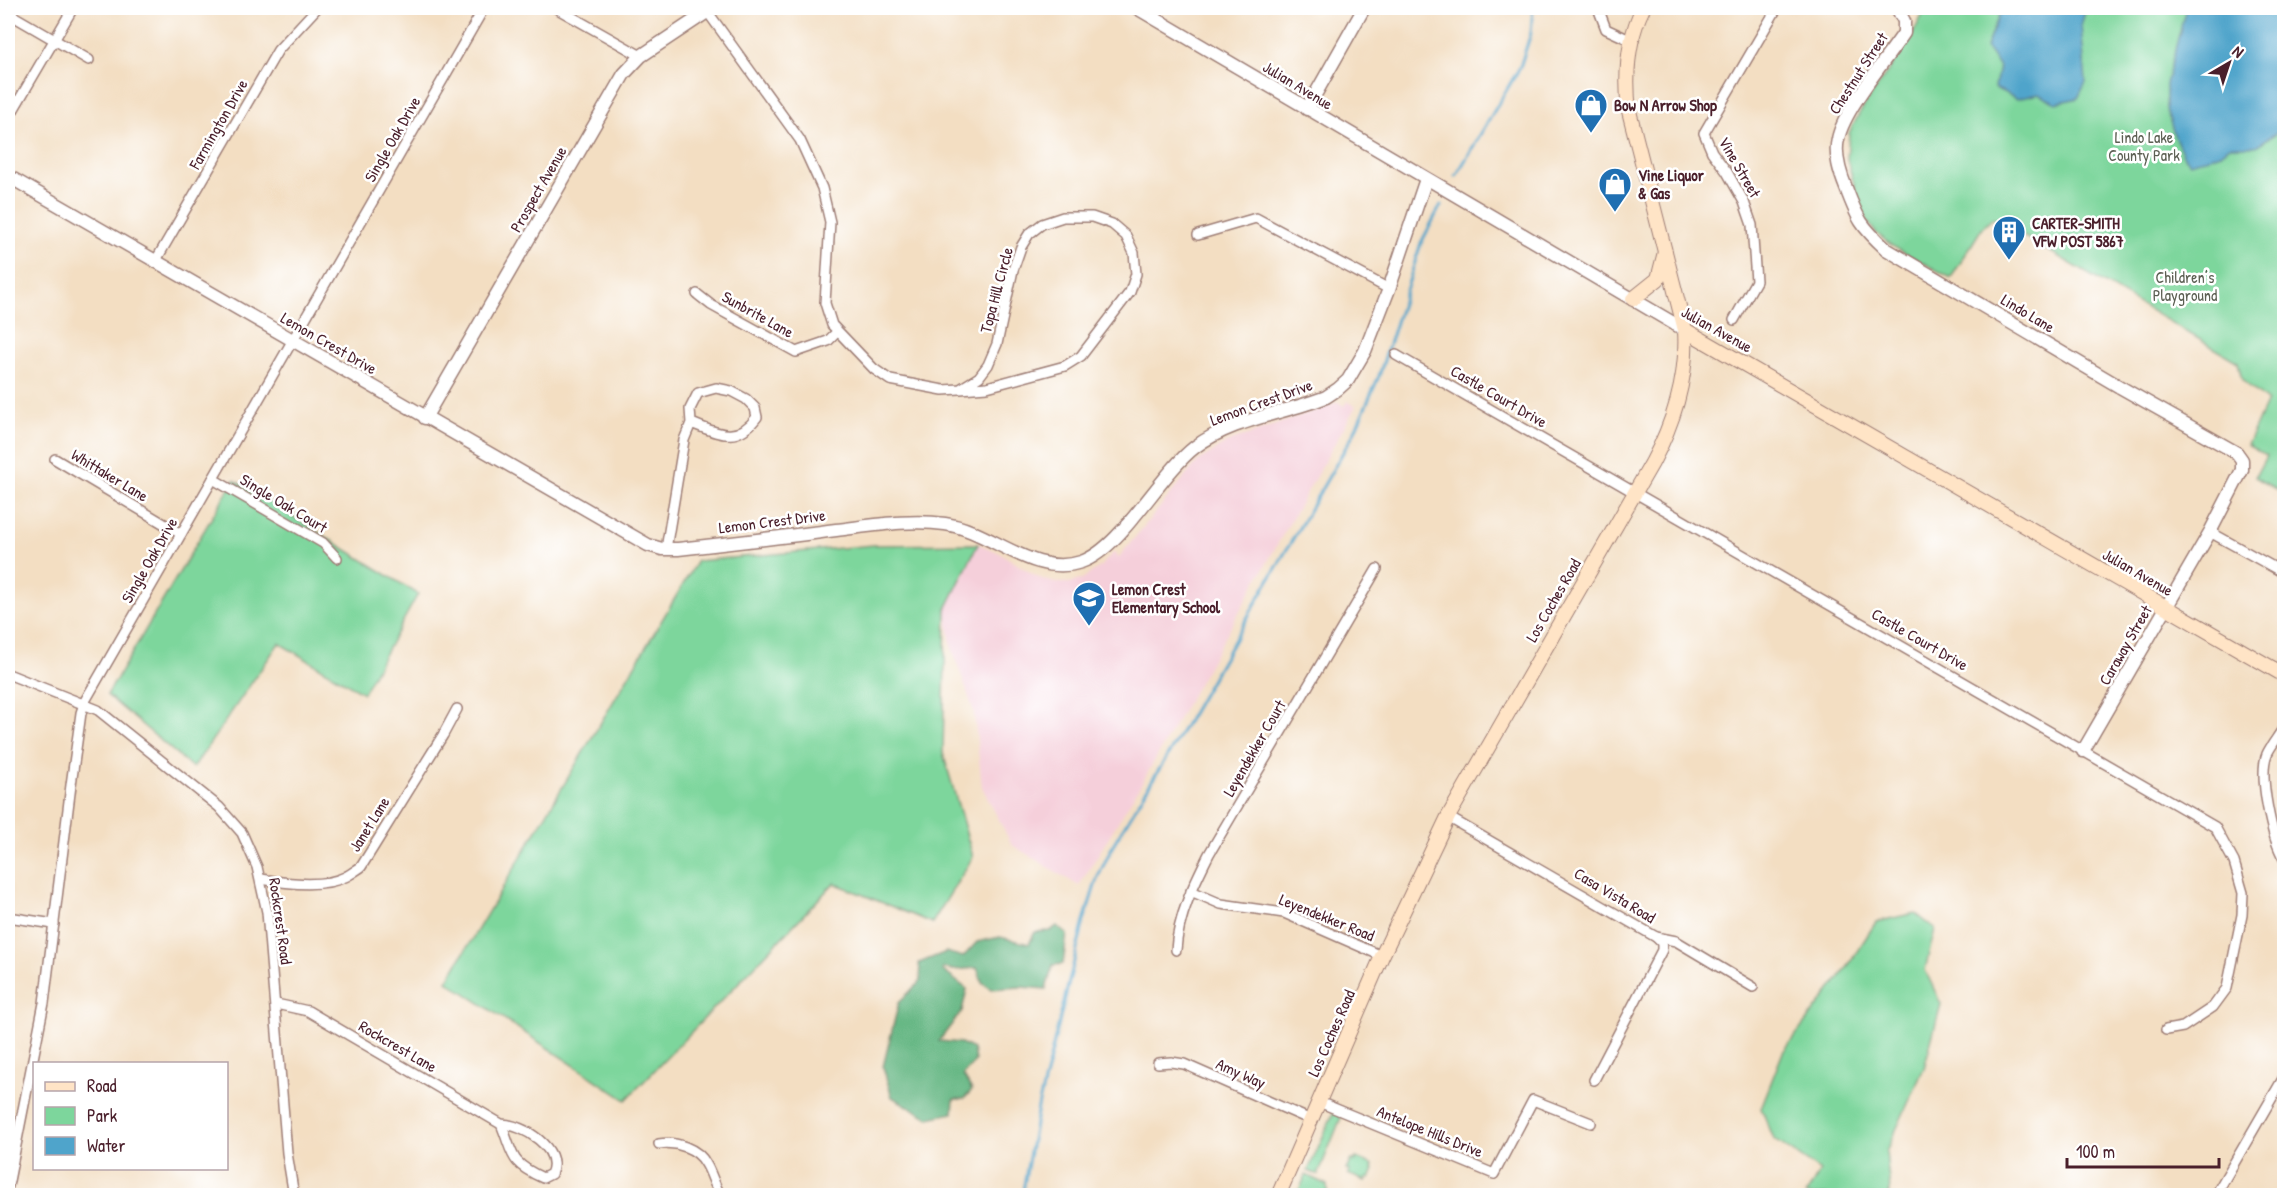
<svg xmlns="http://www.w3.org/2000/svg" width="2292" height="1203" viewBox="0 0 2292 1203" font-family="'Patrick Hand',sans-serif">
	<rect width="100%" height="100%" fill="#fff"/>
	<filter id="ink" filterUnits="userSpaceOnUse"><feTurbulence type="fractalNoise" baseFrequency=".0167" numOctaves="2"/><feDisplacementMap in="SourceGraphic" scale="12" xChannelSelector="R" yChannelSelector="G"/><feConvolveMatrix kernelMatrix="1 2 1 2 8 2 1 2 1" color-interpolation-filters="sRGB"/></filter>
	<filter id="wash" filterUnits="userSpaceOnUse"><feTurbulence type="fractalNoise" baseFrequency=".008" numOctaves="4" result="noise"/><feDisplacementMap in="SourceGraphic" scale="24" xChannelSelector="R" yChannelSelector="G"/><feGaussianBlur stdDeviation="1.35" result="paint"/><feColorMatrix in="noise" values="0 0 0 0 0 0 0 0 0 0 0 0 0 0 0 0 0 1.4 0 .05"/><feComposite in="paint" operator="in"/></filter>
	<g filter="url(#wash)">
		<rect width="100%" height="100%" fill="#f3dec2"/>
		<polygon fill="#f5cfda" points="1347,401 1356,406 1143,781 1079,886 1012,845 982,787 974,712 951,645 946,609 978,544 1000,553 1039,578 1055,583 1071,583 1082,579 1101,566 1115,551 1118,558 1197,462 1226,443 1338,402 1344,406"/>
		<g fill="#7dd69c" stroke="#647a64" stroke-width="1.5">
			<polygon points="1926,8 2284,8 2284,494 2255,477 2266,456 2247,445 2267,401 2242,380 2238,362 1993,218 1982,228 1951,278 1892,246 1875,232 1863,215 1847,160 1849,133 1860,112 1910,39"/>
			<polygon points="234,480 418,594 363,693 279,643 193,768 107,695"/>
			<polygon points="978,544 946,609 943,753 973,857 932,923 834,883 626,1100 447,981 697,561 874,545"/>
			<polygon points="1915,913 1935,929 1925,970 1941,1004 1924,1068 1886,1152 1890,1191 1886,1196 1806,1195 1820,1171 1774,1139 1761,1108 1783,1052 1844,972 1876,922"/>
			<polygon points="1334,1111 1342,1115 1318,1175 1308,1171"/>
			<polygon points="1356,1158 1373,1165 1372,1168 1374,1169 1370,1179 1367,1178 1365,1181 1348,1174 1350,1171 1346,1170 1351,1160 1354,1161"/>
			<polygon points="1306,1175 1327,1185 1327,1195 1297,1195"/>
		</g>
		<polygon fill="#66b784" stroke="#586b58" stroke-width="1.5" points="1057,926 1067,934 1063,964 1053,965 1046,989 1021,987 991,989 982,982 977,968 953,970 944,968 942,970 967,989 962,1011 939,1041 961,1043 973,1049 975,1061 963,1075 972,1090 964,1099 954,1099 953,1113 929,1118 892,1097 883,1067 899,1002 921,981 919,963 946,952 963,957 977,942 1000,937 1029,944 1035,932 1050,931"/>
		<g fill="#4fa4cb" stroke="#4c627b" stroke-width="1.5">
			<polygon points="2002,8 2086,8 2081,26 2086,82 2078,98 2056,103 2038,94 2017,99 1995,88 1999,65 1986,47"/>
			<polygon points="2186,8 2284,8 2284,128 2256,146 2230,146 2221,153 2190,163 2183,155 2175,137 2166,109 2166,84"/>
		</g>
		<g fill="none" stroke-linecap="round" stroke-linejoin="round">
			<g stroke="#4fa4cb" stroke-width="3">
				<polyline points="1456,176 1520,67 1531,33 1533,8"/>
				<polyline points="1022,1196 1038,1107 1084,921 1097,879 1114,843 1171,750 1354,433 1379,376 1421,243 1441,205"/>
			</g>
		</g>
	</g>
	<g filter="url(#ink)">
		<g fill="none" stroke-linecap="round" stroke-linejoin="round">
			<g stroke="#9e7e76" stroke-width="12">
				<g id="minor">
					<polyline points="556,8 641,56"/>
					<polyline points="1598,8 1606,29 1632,41"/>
					<polyline points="707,11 800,140 822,188 830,222 825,303 832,325 874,369 890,380 943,390 960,389 987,387 1065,366 1081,356 1130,292 1136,274 1134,253 1126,236 1112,224 1092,217 1063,217 1042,224 1029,234 1021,247 1013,270 997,344 988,365 979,377 960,389"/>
					<polyline points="8,13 89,60"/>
					<polyline points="8,119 73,8"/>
					<polyline points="1198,235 1256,218 1389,289"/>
					<polyline points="155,262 278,50 317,8"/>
					<polyline points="697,294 711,305 796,352 828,341 837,332"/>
					<polyline points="1734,320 1756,281 1752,225 1744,202 1727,172 1712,152 1704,133 1777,8"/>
					<polyline points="1396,355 2215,827 2234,862 2243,893 2242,915 2227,988 2213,1007 2183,1027 2166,1030"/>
					<polyline points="55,459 181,534"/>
					<polyline points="213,479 323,543 337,558"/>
					<polyline points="2210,532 2284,573"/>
					<path d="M666,549L684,440L691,423L690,409L698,393L716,388L731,391L746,399L755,408L757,417C736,445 718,433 691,423"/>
					<polyline points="8,674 98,710 219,807 242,833 257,867 267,912 287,1153 294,1196"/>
					<path d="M2284,727C2279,736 2271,745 2267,754C2258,776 2272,839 2284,859"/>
					<polyline points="1448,817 1656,937 1662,943 1662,950 1594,1080"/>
					<path d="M261,879C284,883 323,888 345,877C350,875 356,870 361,867L443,735L457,709"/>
					<polyline points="1191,891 1221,904 1284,913 1382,956"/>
					<polyline points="8,917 54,924"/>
					<polyline points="1656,937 1676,941 1753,987"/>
					<path d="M1176,950C1178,916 1194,884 1209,854L1377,569"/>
					<path d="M276,1004L308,1011L501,1124C514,1155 508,1162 543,1178L551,1174C563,1149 523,1124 501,1124"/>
					<polyline points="1158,1063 1171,1062 1184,1064 1311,1120"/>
					<polyline points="1319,1102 1494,1174 1533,1100 1591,1123"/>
					<path d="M659,1144C675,1141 698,1148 706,1164C712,1174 714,1185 721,1196"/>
					<polyline points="8,1186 44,1003 71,785 81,713 85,701 484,8"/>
					<polyline points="2215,1196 2284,1077"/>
				</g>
			</g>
			<g stroke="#9e7e76" stroke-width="15">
				<g id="tertiary">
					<polyline points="1137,8 1685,330"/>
					<path d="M1897,8L1904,21V33C1886,60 1844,109 1838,139C1834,155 1840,173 1846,188C1858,220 1861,226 1886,249L2120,387L2237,453L2242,460V470L2210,532L2083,751"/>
					<polyline points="1307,109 1364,8"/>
					<path d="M8,176L648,545L662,549H678C731,543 784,537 836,530C871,526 909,519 945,524C991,530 1033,578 1081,562C1121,549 1159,475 1195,447C1232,419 1283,414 1326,397L1338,389L1348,380L1365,351L1389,289L1426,179"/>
					<polyline points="425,418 624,74 641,56 713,8"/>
				</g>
			</g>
			<g stroke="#9e7e76" stroke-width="16">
				<g id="secondary">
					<polyline points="1633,299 1658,279 1665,252"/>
					<polyline points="1685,330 2284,675"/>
					<path d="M1278,1196L1382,956L1448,817L1652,463C1674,422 1688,378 1685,330L1629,111C1625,76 1627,40 1643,8"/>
				</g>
			</g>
			<use href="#minor" stroke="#fff" stroke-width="9"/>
			<use href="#tertiary" stroke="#fff" stroke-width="12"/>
			<use href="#secondary" stroke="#ffe4c6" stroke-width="14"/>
		</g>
	</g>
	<defs>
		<g id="shop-pin" transform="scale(1.725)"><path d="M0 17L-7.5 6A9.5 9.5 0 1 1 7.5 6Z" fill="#1f6fb2" stroke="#fff"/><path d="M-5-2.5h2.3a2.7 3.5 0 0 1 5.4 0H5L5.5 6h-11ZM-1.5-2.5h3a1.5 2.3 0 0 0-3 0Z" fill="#fff"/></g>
		<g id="building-pin" transform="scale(1.725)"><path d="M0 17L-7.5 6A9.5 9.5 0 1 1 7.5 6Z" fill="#1f6fb2" stroke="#fff"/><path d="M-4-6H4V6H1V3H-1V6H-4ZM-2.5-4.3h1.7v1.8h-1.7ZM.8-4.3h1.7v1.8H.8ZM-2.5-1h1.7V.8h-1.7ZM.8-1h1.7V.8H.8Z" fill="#fff"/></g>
		<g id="school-pin" transform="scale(1.725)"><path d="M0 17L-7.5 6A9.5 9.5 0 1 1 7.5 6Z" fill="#1f6fb2" stroke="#fff"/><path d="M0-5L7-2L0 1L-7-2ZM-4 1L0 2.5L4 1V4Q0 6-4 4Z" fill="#fff"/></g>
	</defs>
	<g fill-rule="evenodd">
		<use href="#shop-pin" x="1591" y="105"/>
		<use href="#shop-pin" x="1615" y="184"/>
		<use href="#building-pin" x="2009" y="232"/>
		<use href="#school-pin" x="1089" y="598"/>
	</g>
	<g text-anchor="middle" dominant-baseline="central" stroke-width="5" stroke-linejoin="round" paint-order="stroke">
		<g font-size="16" fill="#4a1f2b" stroke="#fff">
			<text transform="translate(1858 73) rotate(-57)">Chestnut Street</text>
			<text transform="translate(1298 85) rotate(31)">Julian Avenue</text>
			<text transform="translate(218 124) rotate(-60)">Farmington Drive</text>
			<text transform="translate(392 139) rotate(-60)">Single Oak Drive</text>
			<text transform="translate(1740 167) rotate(60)">Vine Street</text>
			<text transform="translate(538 189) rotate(-60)">Prospect Avenue</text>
			<text transform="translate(996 290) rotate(-75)">Topa Hill Circle</text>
			<text transform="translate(2028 313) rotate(31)">Lindo Lane</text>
			<text transform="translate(758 314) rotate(29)">Sunbrite Lane</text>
			<text transform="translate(1717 329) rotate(29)">Julian Avenue</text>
			<text transform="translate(329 343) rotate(30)">Lemon Crest Drive</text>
			<text transform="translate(1499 396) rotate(30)">Castle Court Drive</text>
			<text transform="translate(1261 402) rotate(-20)">Lemon Crest Drive</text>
			<text transform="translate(110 475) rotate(31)">Whittaker Lane</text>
			<text transform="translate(284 503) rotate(31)">Single Oak Court</text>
			<text transform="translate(772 521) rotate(-7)">Lemon Crest Drive</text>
			<text transform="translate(149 560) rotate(-60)">Single Oak Drive</text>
			<text transform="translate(2138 572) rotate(30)">Julian Avenue</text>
			<text transform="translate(1553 600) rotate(-60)">Los Coches Road</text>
			<text transform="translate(1920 639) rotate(30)">Castle Court Drive</text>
			<text transform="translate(2125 645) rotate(-60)">Caraway Street</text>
			<text transform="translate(1254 748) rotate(-60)">Leyendekker Court</text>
			<text transform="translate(369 824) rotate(-58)">Janet Lane</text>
			<text transform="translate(1615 895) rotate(31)">Casa Vista Road</text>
			<text transform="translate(1327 917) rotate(22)">Leyendekker Road</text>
			<text transform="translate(281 921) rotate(82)">Rockcrest Road</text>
			<text transform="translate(1331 1033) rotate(-66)">Los Coches Road</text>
			<text transform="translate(398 1046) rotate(30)">Rockcrest Lane</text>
			<text transform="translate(1241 1073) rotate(24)">Amy Way</text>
			<text transform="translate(1430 1131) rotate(22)">Antelope Hills Drive</text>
		</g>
		<g font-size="16" font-weight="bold" fill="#4a1f2b" stroke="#fff" text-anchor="start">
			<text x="1614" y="105">Bow N Arrow Shop</text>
			<text x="1638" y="175">Vine Liquor<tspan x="1638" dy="18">&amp; Gas</tspan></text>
			<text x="2032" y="223">CARTER-SMITH<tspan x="2032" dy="18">VFW POST 5867</tspan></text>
			<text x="1112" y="589">Lemon Crest<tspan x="1112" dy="18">Elementary School</tspan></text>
		</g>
		<g font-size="16" fill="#5c5f53" stroke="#fff">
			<text x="2144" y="137">Lindo Lake<tspan x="2144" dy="18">County Park</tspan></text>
			<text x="2185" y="277">Children’s<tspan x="2185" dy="18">Playground</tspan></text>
		</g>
	</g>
	<rect width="2292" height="1203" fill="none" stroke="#fff" stroke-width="30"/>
	<rect x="33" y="1062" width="195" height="108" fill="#ffffff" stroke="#b7a5aa" stroke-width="1.5"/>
	<rect x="45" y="1082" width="30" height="9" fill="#ffe4c6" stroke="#b7a5aa" stroke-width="1.5"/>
	<text x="87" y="1092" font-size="18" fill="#4a1f2b">Road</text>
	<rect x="45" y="1107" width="30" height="18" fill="#7dd69c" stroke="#b7a5aa" stroke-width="1.5"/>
	<text x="87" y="1122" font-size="18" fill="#4a1f2b">Park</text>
	<rect x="45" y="1137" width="30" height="18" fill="#4fa4cb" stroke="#b7a5aa" stroke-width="1.5"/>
	<text x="87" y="1152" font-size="18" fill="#4a1f2b">Water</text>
	<g transform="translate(2229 63) rotate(39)" stroke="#ffffff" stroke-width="4.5" paint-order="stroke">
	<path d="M0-4.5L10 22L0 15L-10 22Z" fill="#4a1f2b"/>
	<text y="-9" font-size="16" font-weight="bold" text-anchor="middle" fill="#4a1f2b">N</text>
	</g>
	<path d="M2067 1158v9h152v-9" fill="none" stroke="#4a1f2b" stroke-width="3"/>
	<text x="2076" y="1158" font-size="18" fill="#4a1f2b" stroke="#ffffff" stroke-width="4.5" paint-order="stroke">100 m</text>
</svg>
